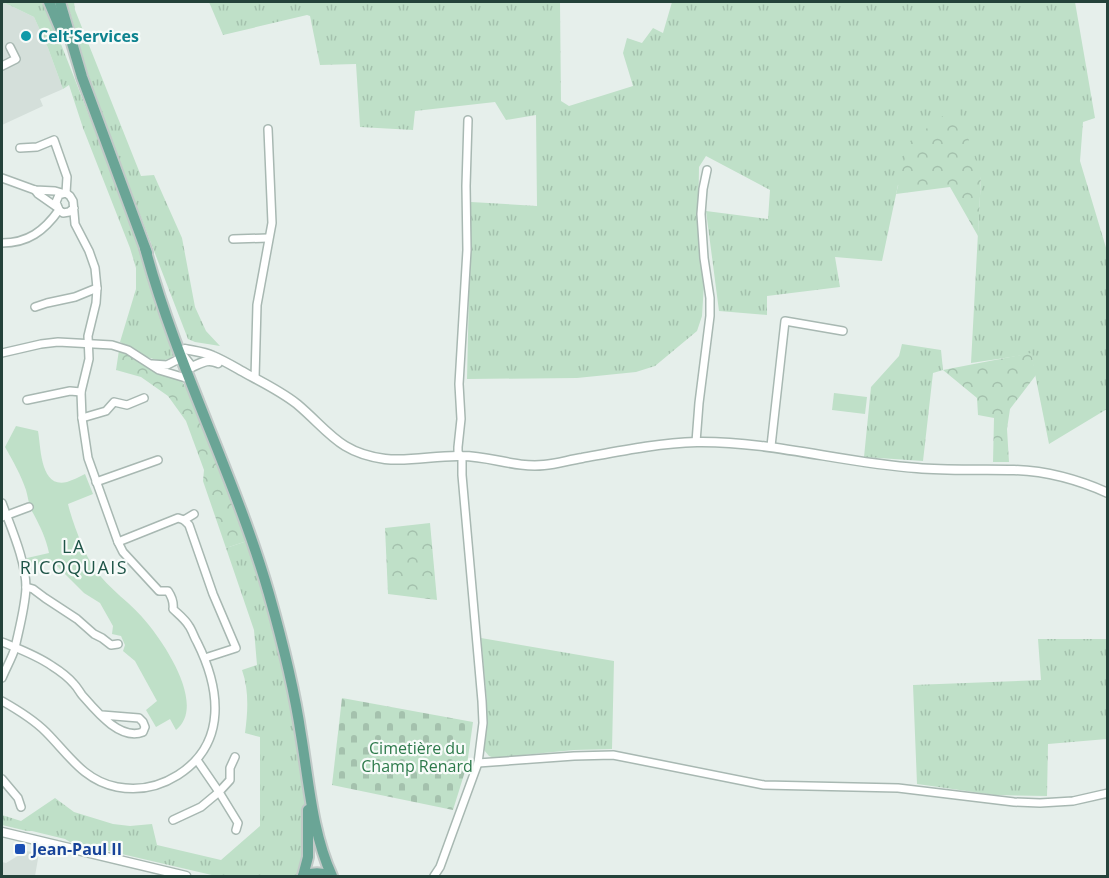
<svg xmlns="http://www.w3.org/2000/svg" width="1109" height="878" viewBox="0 0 1109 878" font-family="'Open Sans',sans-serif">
	<defs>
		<pattern id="grass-tufts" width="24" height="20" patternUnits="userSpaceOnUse" patternTransform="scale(1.5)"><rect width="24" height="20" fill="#bfe0c8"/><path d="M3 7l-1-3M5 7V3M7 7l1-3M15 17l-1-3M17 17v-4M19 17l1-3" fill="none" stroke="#a4c1ad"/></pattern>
		<pattern id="forest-crowns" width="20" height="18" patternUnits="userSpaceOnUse" patternTransform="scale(1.5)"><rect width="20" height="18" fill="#bfe0c8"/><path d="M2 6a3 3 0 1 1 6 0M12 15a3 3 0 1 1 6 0" fill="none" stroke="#a4c1ad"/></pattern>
		<pattern id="cemetery-stones" width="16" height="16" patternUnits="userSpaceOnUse" patternTransform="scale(1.5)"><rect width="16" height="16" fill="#bfe0c8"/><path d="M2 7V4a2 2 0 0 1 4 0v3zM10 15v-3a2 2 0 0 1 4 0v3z" fill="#a4c1ad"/></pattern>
	</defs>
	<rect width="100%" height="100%" fill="#e6efeb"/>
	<g fill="#d4dfda">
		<polygon points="5,3 34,17 48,48 63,89 40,99 43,106 2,125 2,5"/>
		<polygon points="26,851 39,853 35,876 2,876 2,862 6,863"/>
	</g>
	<g fill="url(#grass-tufts)">
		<path d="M2,2H41L48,11L101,146L130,223L172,345L173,356C159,369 134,349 120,342L136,289V268L130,248L83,128L69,85L63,89L48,48L34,17L5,3L2,5Z"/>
		<polygon points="67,2 74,2 75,10 141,176 154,175 182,238 195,307 206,331 220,346 195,342 188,339 110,137 86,68"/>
		<polygon points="209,2 560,2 561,101 569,106 633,86 623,53 627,38 642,43 653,28 663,33 672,2 1075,2 1095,118 1083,122 1080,161 1107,251 1107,409 1049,444 1031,354 971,363 981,177 898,185 882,261 835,257 840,287 767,296 767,315 719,311 706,211 768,219 770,190 706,156 699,167 698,233 704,284 702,316 697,331 655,366 636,372 577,378 467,379 471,202 537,206 536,115 506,120 495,102 415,111 413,130 360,127 356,64 320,65 310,16 307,15 223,35"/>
		<polygon points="902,344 941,350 943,370 933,373 923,461 864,457 871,387 899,356"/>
		<path d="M247,541C259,578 270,614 280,651C289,686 323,855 296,876H216L70,842L65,839L32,831H27L2,825V815L21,821L55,798L74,812L113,824L130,826L152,824L157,845L221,860L260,826V737L245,733C248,711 249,690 242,670L257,665L254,630L226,548Z"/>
		<polygon points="481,638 614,661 612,749 574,750 494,758 489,756 484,750 487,702"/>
		<polygon points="1038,639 1107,639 1107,739 1048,744 1047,796 995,795 917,784 913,685 1041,680"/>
	</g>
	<g fill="url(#forest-crowns)">
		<polygon points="957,105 981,176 978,236 950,187 896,194 909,142"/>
		<polygon points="119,350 125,351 181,380 190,394 247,541 226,548 203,481 204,470 186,421 168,396 141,377 116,370"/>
		<polygon points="1031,353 1036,375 1010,409 1007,429 1009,462 993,462 994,418 978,415 977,398 943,370"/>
		<polygon points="430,523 437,600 388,594 385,528"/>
	</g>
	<polygon fill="url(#cemetery-stones)" points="342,698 473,722 467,765 453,810 332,785"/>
	<g fill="#bfe0c8">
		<polygon points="834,393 867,397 865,414 832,410"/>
		<path d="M16,426L38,431C41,447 40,489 67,482C73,480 79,477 85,474L93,494L68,504C72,521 84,553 94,568C109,590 132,603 148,624C166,646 206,706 176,730L170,719L156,727L146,710L157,701L135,661L123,651L125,645L121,636L112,634L113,626L100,603L84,593L56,565H27V558L49,553C46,538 40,526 33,513C29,507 28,497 26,490C21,475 13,461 5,447Z"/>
	</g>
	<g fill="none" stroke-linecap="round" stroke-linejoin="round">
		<g stroke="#a8b8b2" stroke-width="10">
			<g id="minor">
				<polyline points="2,66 16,59 10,47"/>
				<polyline points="20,148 37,147 54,140 67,177 66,193"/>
				<polyline points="2,178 35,190 55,191 62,193"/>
				<polyline points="35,190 38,194 58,208"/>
				<polyline points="233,239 268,238"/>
				<path d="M2,243C28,243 44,231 59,210"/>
				<polyline points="35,307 47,303 75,297 97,288"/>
				<polyline points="2,353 41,344 58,342 112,345 128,350 159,370 189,379"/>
				<polyline points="152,364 167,365 181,358 183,360"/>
				<polyline points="255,378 257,305 272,223 268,129"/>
				<polyline points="27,400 70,391 81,392"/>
				<polyline points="82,418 106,411 114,402 127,405 144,398"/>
				<polyline points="696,442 699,403 710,316 710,298 704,258 701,214 703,189 707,170"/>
				<polyline points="771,446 785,321 843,331"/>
				<polyline points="96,482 158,460"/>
				<path d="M2,503C11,528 26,561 26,588C25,608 19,629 15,648C12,658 6,668 2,678"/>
				<polyline points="2,517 29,507"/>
				<polyline points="184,520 194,514"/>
				<polyline points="118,542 178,518 184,520 189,525 213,594 236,648 205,658"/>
				<polyline points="26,587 33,589 45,598 77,619 94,634 102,638 111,645 118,644"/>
				<path d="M2,642C19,649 36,655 52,666C60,671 68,677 74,684C77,687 79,691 82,695C96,711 120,741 143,732L145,727L143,722L139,718L102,715"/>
				<path d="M2,701C18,710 33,719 46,732C68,754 84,781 117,787C138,791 159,787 178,775C228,743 220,688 197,642C194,637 192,630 189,626C185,619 178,614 173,609C174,602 172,597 168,591H159L123,552L118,542L88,458L82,418L81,392L89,359L88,336L96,303L97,288L95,268L89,251L75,224L73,201L70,196L66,193L59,195L56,202L59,210L63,213L69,212L74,208"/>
				<polyline points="197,760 219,792 238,823 236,830"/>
				<polyline points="478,763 574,756 613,755 764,785 898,788 1014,802 1040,803 1073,801 1108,793"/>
				<polyline points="2,779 18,798 21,807"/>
				<polyline points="173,820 201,807 219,792 230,780 230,768 235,757"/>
				<polyline points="434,876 440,867 452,834 478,763 483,723 482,701 462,475 462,459 458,452 458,447 461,419 459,384 467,250 466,186 468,120"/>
			</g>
		</g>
		<g stroke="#a8b8b2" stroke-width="11">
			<g id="tertiary">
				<path d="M185,349C194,351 204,352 213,356C225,361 236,368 247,374C264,383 282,392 297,404C329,431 339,453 385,459C411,462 436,455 462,456C490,456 516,468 544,465C557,464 569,460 582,458C620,451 658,443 697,442C771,441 843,463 917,468C950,471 982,469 1014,470C1046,471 1079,480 1108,493"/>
				<path d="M184,357L192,367C201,363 208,358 218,363"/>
				<polyline points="2,832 186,876"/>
			</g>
		</g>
		<g stroke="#c2cac8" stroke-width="14">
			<g id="primary">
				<polyline points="49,2 63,35"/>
				<polyline points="60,2 82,77 147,253"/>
				<path d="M145,248C177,367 235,476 269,594C282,640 294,687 301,735C309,783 312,832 332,876"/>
				<polyline points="303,876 308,857 308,810"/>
				<path d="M303,876C313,872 321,872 331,876"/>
			</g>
		</g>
		<use href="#minor" stroke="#fff" stroke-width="7"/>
		<use href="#tertiary" stroke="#fff" stroke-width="8"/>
		<use href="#primary" stroke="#6aa596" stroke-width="10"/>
	</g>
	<circle fill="#0f9aa8" stroke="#f7fbf9" stroke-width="2" cx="26" cy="36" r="6"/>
	<rect fill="#1a4fb4" stroke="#f7fbf9" stroke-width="2" x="14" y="843" width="12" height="12" rx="3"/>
	<g text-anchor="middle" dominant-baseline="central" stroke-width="4.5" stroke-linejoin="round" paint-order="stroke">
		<g font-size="16" font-weight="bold" fill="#0d838f" stroke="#f7fbf9" text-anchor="start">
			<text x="38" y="36">Celt'Services</text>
		</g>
		<g font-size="16" fill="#2d7a4b" stroke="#f7fbf9">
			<text x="417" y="748">Cimetière du<tspan x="417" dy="18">Champ Renard</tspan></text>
		</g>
		<g font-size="16" font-weight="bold" fill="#164399" stroke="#f7fbf9" text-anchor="start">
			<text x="32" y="849">Jean-Paul II</text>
		</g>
		<g font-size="18" letter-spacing="1.5" fill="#1f5548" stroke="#f7fbf9">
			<text x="74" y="546">LA<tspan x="74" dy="21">RICOQUAIS</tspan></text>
		</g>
	</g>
	<rect width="1109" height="878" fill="none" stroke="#24423a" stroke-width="6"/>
</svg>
